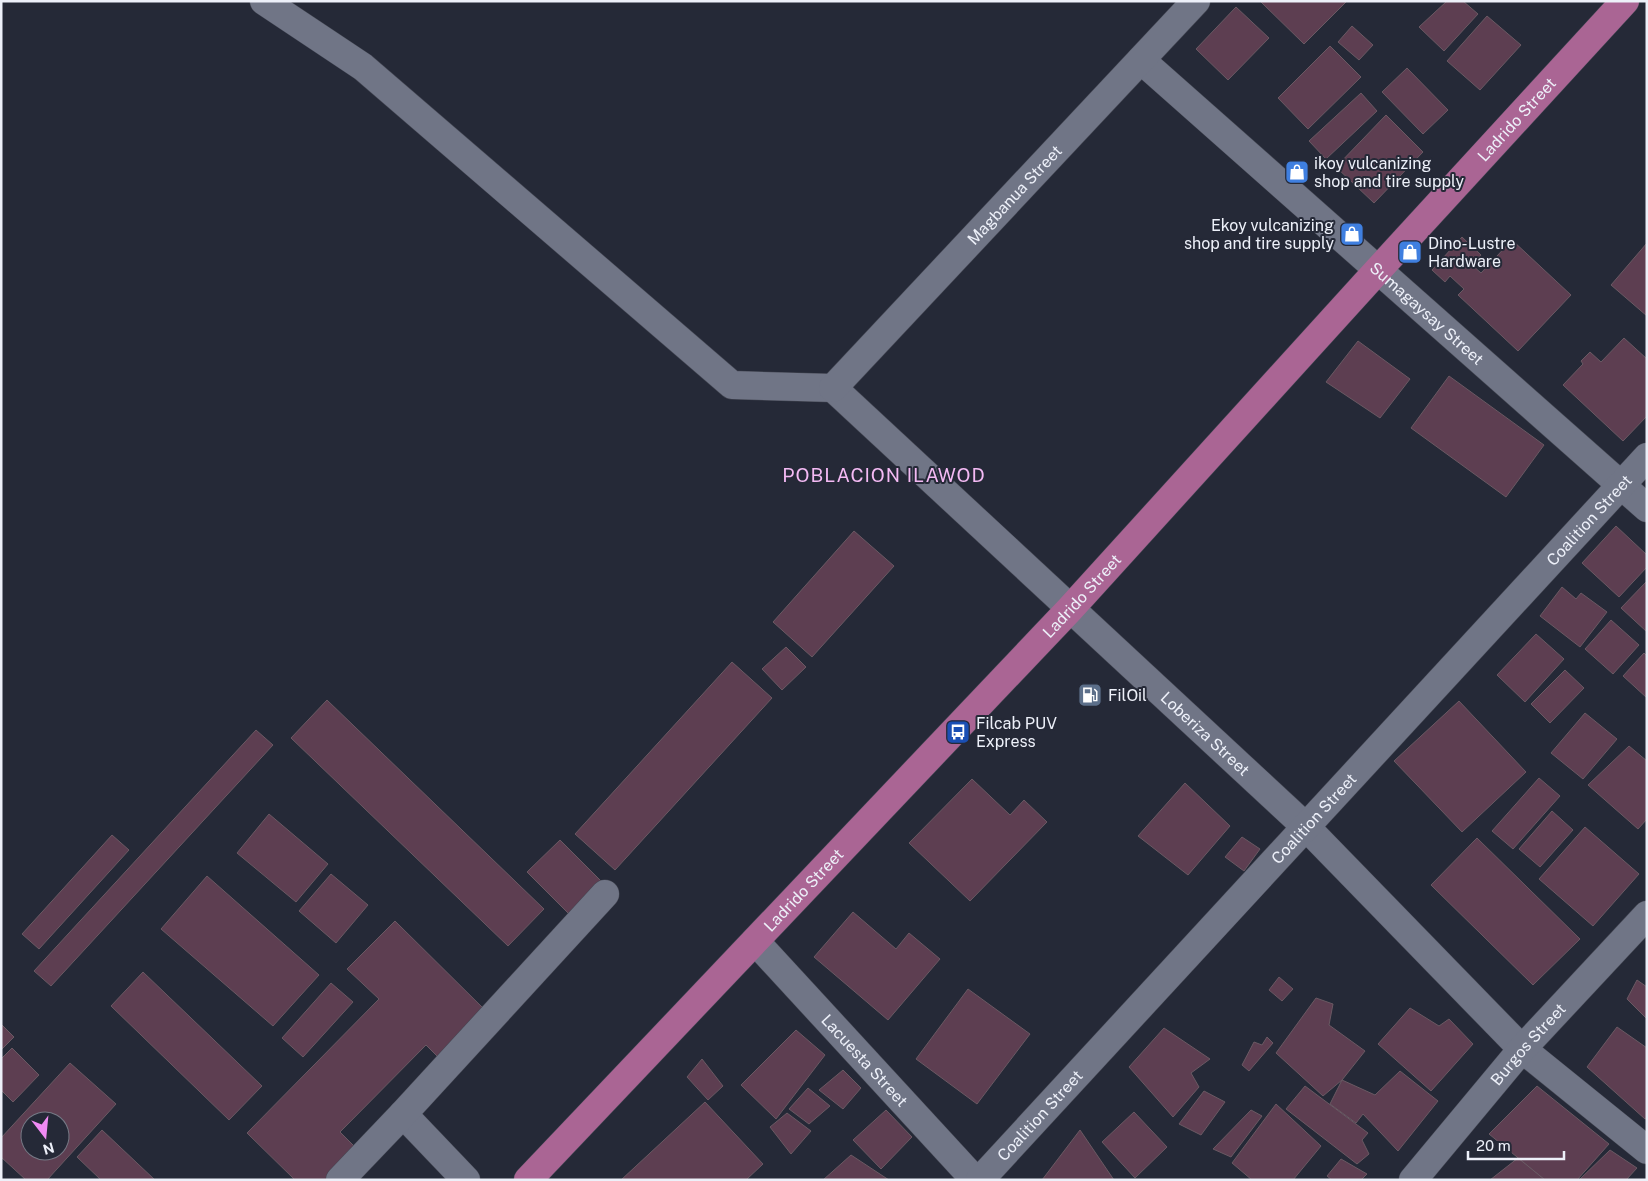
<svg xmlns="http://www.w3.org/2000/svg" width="1648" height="1181" viewBox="0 0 1648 1181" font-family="'Public Sans',sans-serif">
	<rect width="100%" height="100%" fill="#252937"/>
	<g fill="#5d3e51" stroke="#6a5963" fill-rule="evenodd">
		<polygon points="1260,1 1347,1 1304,44"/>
		<polygon points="1447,1 1463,1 1478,14 1444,51 1419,27"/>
		<polygon points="1236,7 1269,38 1228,80 1196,49"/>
		<polygon points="1487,16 1521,45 1480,90 1447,61"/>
		<polygon points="1352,26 1373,45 1359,60 1338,42"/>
		<polygon points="1330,46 1361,77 1308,129 1278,98"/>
		<polygon points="1407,68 1448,110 1423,134 1382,92"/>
		<polygon points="1361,93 1377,111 1326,159 1309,141"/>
		<polygon points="1386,115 1423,152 1374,203 1336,167"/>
		<polygon points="1462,237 1481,255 1472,265 1481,273 1512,240 1571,295 1518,351 1458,295 1464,289 1450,276 1445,282 1432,270"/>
		<polygon points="1647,243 1647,316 1611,285"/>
		<polygon points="1624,338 1647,359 1647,416 1623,441 1563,385 1583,364 1581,361 1590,352 1601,362"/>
		<polygon points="1358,341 1410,379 1380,418 1326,382"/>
		<polygon points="1449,376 1544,445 1506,497 1411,428"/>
		<polygon points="1616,526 1647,555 1647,567 1619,597 1582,563"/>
		<polygon points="854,531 894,566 812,657 773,622"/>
		<polygon points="1647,581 1647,632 1621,608"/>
		<polygon points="1562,587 1576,599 1581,593 1607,612 1580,647 1540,616"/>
		<polygon points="1611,620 1639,645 1613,674 1585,649"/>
		<polygon points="1536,634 1564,659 1525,702 1497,675"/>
		<polygon points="786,647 806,667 782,690 762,669"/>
		<polygon points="1644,653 1647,656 1647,698 1623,676"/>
		<polygon points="732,662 772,698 615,870 575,834"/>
		<polygon points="1565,670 1584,688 1550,723 1531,704"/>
		<polygon points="327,700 544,909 508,946 291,738"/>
		<polygon points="1459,701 1526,772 1462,832 1394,761"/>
		<polygon points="1585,713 1617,739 1583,779 1551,753"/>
		<polygon points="256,730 273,745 51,986 34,971"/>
		<polygon points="1629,746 1647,761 1647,819 1638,829 1588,785"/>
		<polygon points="1539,778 1560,796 1513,849 1492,831"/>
		<polygon points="972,779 1010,815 1024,800 1047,822 970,901 909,843"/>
		<polygon points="1185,783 1230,826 1188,875 1138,836"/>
		<polygon points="1552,811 1573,830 1540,867 1519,849"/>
		<polygon points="269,814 328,864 296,902 237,853"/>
		<polygon points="1585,827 1639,874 1593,926 1539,879"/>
		<polygon points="112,835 129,850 39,949 22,934"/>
		<polygon points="1242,837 1260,849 1244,871 1225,857"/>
		<polygon points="1477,838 1580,939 1533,985 1431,885"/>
		<polygon points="560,840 605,885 572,917 527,872"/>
		<polygon points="331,874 368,905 336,943 299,911"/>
		<polygon points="207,876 319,975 273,1026 161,929"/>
		<polygon points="853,912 896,949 909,933 940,959 888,1020 814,957"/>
		<polygon points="395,921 486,1011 439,1058 426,1045 340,1132 356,1148 325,1180 295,1180 247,1133 379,999 347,969"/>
		<polygon points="143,972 262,1086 229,1120 111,1006"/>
		<polygon points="1279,977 1293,989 1282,1001 1269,990"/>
		<polygon points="1637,980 1647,987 1647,1019 1627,999"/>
		<polygon points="331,983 353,1002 303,1057 282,1038"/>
		<polygon points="968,989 1030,1034 977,1104 916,1059"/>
		<polygon points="1316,998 1333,1004 1329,1025 1365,1051 1342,1080 1323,1096 1276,1053"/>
		<polygon points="1410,1008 1439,1026 1449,1019 1473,1044 1431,1091 1378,1044"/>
		<polygon points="1,1024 14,1037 1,1050"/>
		<polygon points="1617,1027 1647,1048 1647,1118 1645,1119 1587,1067"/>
		<polygon points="1164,1028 1210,1059 1191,1073 1199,1087 1173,1117 1129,1067"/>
		<polygon points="796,1030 825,1055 776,1119 741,1085"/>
		<polygon points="1267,1037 1273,1043 1249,1071 1242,1065 1254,1042 1262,1045"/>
		<polygon points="12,1048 39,1075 13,1102 1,1090 1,1059"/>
		<polygon points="702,1059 723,1086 708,1100 687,1077"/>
		<path d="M70,1063L116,1104L47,1180H26L1,1157V1138ZM30,1121H60V1151H30Z"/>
		<polygon points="843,1070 861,1088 843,1109 819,1090"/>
		<polygon points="1400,1071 1438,1101 1398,1151 1363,1114 1356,1123 1330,1104 1342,1080 1375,1095"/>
		<polygon points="1305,1086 1368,1133 1362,1140 1369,1154 1357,1164 1286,1109"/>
		<polygon points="1537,1086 1609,1144 1577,1180 1545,1180 1489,1134"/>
		<polygon points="808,1088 830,1106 809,1124 789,1109"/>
		<polygon points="1204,1091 1225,1102 1201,1135 1179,1124"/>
		<polygon points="705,1102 763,1164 746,1180 621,1180"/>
		<polygon points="1276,1104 1321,1146 1293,1180 1252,1180 1232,1163"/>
		<polygon points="886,1110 912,1137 881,1169 853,1140"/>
		<polygon points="1251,1110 1262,1116 1231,1157 1213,1149"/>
		<polygon points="1134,1112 1167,1147 1135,1178 1102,1142"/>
		<polygon points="787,1113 811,1131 791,1154 770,1127"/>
		<polygon points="102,1130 155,1180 101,1180 77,1157"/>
		<polygon points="1080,1130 1114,1180 1042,1180"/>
		<polygon points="1610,1150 1637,1168 1626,1180 1579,1180"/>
		<polygon points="851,1155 889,1180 823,1180"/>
		<polygon points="1518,1158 1545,1180 1490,1180"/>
		<polygon points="1341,1159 1367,1174 1361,1180 1332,1180 1327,1176"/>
	</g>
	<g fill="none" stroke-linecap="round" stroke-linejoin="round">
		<g stroke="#444753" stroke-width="29">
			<g id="minor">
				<polyline points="264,1 363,67 732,385 833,388"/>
				<path id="s1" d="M1141,60L1647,508"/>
				<path id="s2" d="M833,388L1306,827L1522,1049L1647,1150"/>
				<path id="s3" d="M833,388L1196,1"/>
				<path id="s4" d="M755,941L975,1180"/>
				<polyline points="403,1114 466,1180"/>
				<polyline points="340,1180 403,1114 605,894"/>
				<path id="s5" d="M980,1180L1647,457"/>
				<path id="s6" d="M1413,1180L1522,1049L1647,915"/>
			</g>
		</g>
		<g stroke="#444753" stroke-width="29">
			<g id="major">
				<path id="s7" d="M528,1180L1070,609L1378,270L1625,1"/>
			</g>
		</g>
		<use href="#minor" stroke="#707586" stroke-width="28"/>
		<use href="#major" stroke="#aa6594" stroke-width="28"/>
	</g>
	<defs>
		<g id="shop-square" transform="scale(1.25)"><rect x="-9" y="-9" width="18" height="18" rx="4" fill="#3f7fe0" stroke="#252937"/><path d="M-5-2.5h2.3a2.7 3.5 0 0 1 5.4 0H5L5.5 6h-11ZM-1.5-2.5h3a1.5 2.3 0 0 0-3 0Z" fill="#fff"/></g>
		<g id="fuel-square" transform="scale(1.25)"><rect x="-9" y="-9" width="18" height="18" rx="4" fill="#5c6f8a" stroke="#252937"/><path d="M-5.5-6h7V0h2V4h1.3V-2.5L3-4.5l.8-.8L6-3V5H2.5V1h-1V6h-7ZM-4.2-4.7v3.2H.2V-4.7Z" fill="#fff"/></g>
		<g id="bus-square" transform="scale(1.25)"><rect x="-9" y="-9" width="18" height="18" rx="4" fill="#1a4fb4" stroke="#252937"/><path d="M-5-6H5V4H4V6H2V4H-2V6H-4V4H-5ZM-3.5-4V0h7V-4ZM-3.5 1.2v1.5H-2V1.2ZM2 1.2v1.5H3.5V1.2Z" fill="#fff"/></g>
	</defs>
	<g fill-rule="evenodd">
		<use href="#shop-square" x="1297" y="172"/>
		<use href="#shop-square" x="1352" y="234"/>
		<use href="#shop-square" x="1410" y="252"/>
		<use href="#fuel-square" x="1090" y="695"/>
		<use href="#bus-square" x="958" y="732"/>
	</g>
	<g text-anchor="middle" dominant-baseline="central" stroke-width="4" stroke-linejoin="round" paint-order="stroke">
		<g font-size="16" fill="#edf0f9" stroke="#252937">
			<text stroke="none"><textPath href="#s7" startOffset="1450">Ladrido Street</textPath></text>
			<text stroke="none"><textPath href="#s3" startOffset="265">Magbanua Street</textPath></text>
			<text stroke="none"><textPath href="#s1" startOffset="382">Sumagaysay Street</textPath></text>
			<text stroke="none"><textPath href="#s5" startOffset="898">Coalition Street</textPath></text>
			<text stroke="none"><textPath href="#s7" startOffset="805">Ladrido Street</textPath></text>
			<text stroke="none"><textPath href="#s2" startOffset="508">Loberiza Street</textPath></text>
			<text stroke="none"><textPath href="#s5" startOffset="492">Coalition Street</textPath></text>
			<text stroke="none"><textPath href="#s7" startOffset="400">Ladrido Street</textPath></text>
			<text stroke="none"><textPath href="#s6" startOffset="178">Burgos Street</textPath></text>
			<text stroke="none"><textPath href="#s4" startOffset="162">Lacuesta Street</textPath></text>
			<text stroke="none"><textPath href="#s5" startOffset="88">Coalition Street</textPath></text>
		</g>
		<g font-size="16" fill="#edf0f9" stroke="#252937" text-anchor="start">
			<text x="1314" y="163">ikoy vulcanizing<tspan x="1314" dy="18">shop and tire supply</tspan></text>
			<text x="1334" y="225" text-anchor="end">Ekoy vulcanizing<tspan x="1334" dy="18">shop and tire supply</tspan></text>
			<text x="1428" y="243">Dino-Lustre<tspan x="1428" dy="18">Hardware</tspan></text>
			<text x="1108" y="695">FilOil</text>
			<text x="976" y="723">Filcab PUV<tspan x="976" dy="18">Express</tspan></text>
		</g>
		<g font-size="19" letter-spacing="1" fill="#f4baf4" stroke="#252937">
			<text x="884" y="475">POBLACION ILAWOD</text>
		</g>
	</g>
	<rect width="1648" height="1181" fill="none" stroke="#edf0f9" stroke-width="5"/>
	<g transform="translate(45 1136) rotate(164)"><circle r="24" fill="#252937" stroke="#757985"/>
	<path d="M0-4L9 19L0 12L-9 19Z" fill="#f18af4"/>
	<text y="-8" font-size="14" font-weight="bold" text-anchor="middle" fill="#edf0f9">N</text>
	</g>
	<path d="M1468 1151v8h96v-8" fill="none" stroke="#edf0f9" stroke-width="2.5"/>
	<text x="1476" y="1151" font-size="15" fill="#edf0f9" stroke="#252937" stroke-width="4" paint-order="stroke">20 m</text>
</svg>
